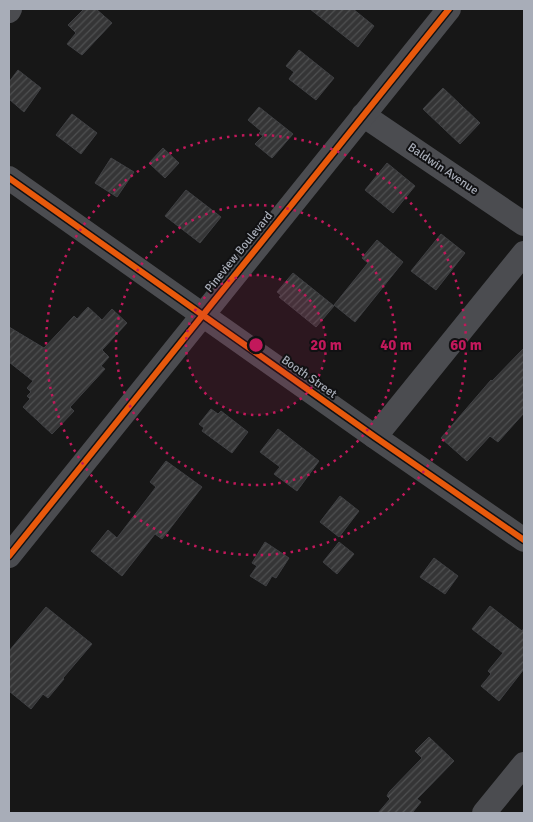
<svg xmlns="http://www.w3.org/2000/svg" width="533" height="822" viewBox="0 0 533 822" font-family="Signika,sans-serif">
	<defs>
		<pattern id="building-hatch" width="6" height="6" patternUnits="userSpaceOnUse" patternTransform="scale(1.25)"><rect width="6" height="6" fill="#353536"/><path d="M-1 1l2-2M0 6l6-6M5 7l2-2" fill="none" stroke="#4f5051"/></pattern>
	</defs>
	<rect width="100%" height="100%" fill="#171717"/>
	<g fill="url(#building-hatch)" stroke="#3f4043">
		<polygon points="84,9 96,9 112,23 82,55 67,44 76,33 68,25"/>
		<polygon points="310,9 353,9 374,26 358,47"/>
		<polygon points="299,50 334,78 316,100 289,79 294,72 286,66"/>
		<polygon points="18,70 41,88 24,112 9,99 9,82"/>
		<polygon points="443,88 480,123 460,144 423,109"/>
		<polygon points="259,107 293,134 272,158 255,144 263,136 259,133 261,131 248,120"/>
		<polygon points="72,114 97,133 81,154 56,135"/>
		<polygon points="163,148 179,163 165,178 149,163"/>
		<polygon points="111,158 134,172 117,197 95,183"/>
		<polygon points="387,163 415,186 393,213 365,190"/>
		<polygon points="186,190 221,217 200,243 165,216"/>
		<polygon points="441,234 465,253 436,290 411,271"/>
		<polygon points="377,240 403,262 355,322 334,305 368,263 362,258"/>
		<polygon points="293,273 334,306 316,327 279,297 281,295 277,292"/>
		<polygon points="88,307 102,320 112,309 127,323 102,350 109,357 101,366 105,369 70,407 74,411 52,434 23,407 30,399 27,396 31,392 27,388 33,381 9,362 9,327 44,348 74,316 77,319"/>
		<polygon points="524,348 524,413 498,442 490,436 467,461 441,438 491,380 492,381"/>
		<polygon points="211,409 218,414 221,411 248,432 232,453 202,431 204,428 199,424"/>
		<polygon points="278,429 319,461 297,491 274,474 280,467 260,452"/>
		<polygon points="166,461 202,487 162,539 155,534 122,576 91,551 108,530 117,538 156,487 150,482"/>
		<polygon points="340,496 359,511 339,537 320,522"/>
		<polygon points="265,542 289,558 276,578 272,576 266,586 250,576 257,566 252,563"/>
		<polygon points="339,542 354,554 337,574 323,562"/>
		<polygon points="434,558 458,576 445,594 420,577"/>
		<polygon points="490,606 522,631 524,628 524,669 499,701 481,686 491,674 488,671 503,653 472,629"/>
		<polygon points="46,607 92,644 63,678 64,679 48,698 43,694 31,709 9,691 9,651"/>
		<polygon points="429,737 454,761 417,799 421,802 412,813 378,813 390,799 387,796 389,792 422,758 415,751"/>
	</g>
	<g fill="none" stroke-linecap="round" stroke-linejoin="round">
		<g stroke="#4b4c50" stroke-width="24">
			<polyline points="9,11 10,9"/>
			<polyline points="363,115 524,224"/>
			<polyline points="9,178 375,437 524,540"/>
			<polyline points="375,437 524,253"/>
			<polyline points="9,556 449,9"/>
			<polyline points="484,813 524,764"/>
		</g>
		<g stroke="#111113" stroke-width="9">
			<g id="cycleway">
				<polyline points="9,178 375,437 524,540"/>
				<polyline points="9,556 449,9"/>
			</g>
		</g>
		<use href="#cycleway" stroke="#e8590c" stroke-width="6"/>
	</g>
	<circle cx="256" cy="345" r="70" fill="#c2185b" fill-opacity=".12"/>
	<g fill="none" stroke="#c2185b" stroke-width="2.5" stroke-dasharray="2.5 5">
		<circle cx="256" cy="345" r="70"/>
		<circle cx="256" cy="345" r="140"/>
		<circle cx="256" cy="345" r="210"/>
	</g>
	<g text-anchor="middle" dominant-baseline="central" stroke-width="4" stroke-linejoin="round" paint-order="stroke">
		<g font-size="12" fill="#a8adb8" stroke="#111113">
			<text transform="translate(443 169) rotate(34)">Baldwin Avenue</text>
			<text transform="translate(239 252) rotate(-51)">Pineview Boulevard</text>
			<text transform="translate(309 377) rotate(35)">Booth Street</text>
		</g>
	</g>
	<circle cx="256" cy="345" r="8" fill="#c2185b" stroke="#111113" stroke-width="2.5"/>
	<g font-size="15" text-anchor="middle" font-weight="bold" fill="#c2185b" stroke="#111113" stroke-width="4" stroke-linejoin="round" paint-order="stroke">
		<text x="326" y="350">20 m</text>
		<text x="396" y="350">40 m</text>
		<text x="466" y="350">60 m</text>
	</g>
	<rect width="533" height="822" fill="none" stroke="#a8adb8" stroke-width="20"/>
</svg>
